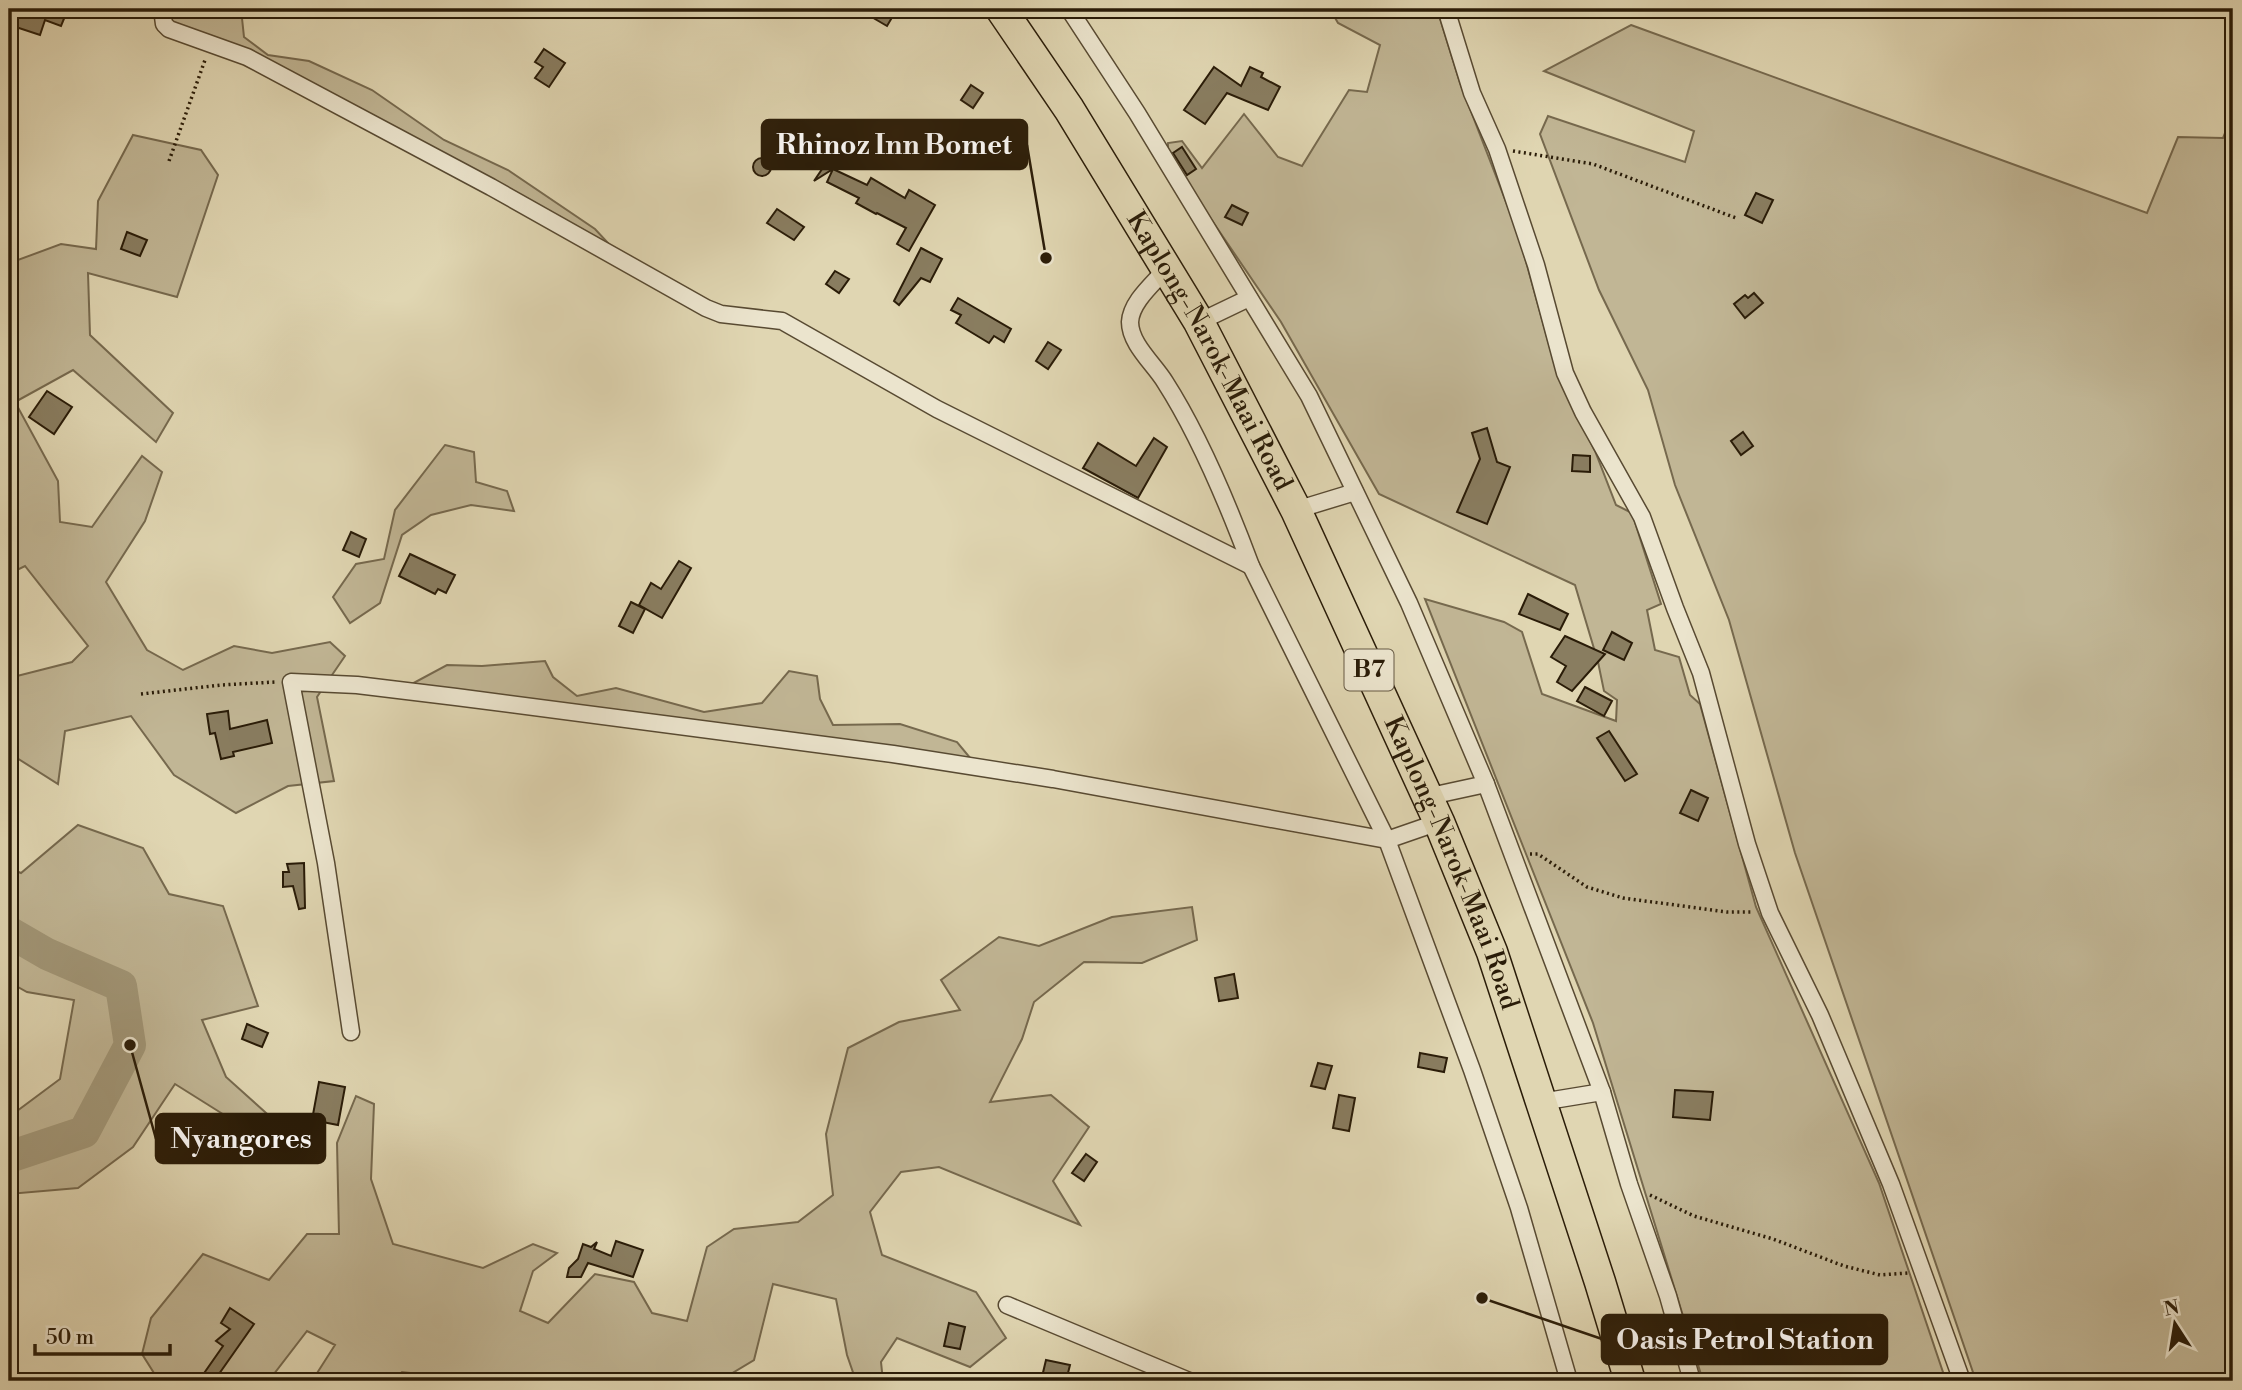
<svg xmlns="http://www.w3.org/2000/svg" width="2242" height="1390" viewBox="0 0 2242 1390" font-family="'Libre Bodoni',serif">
	<rect width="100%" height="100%" fill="#e0d6b2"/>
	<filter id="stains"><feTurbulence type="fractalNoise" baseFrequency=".00286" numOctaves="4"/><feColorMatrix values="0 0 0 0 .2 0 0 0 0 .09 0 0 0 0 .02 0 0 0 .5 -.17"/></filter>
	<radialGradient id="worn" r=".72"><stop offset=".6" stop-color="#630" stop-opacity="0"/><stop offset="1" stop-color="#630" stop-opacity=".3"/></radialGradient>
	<g fill="#c1b695" stroke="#76694e" stroke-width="2">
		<polygon points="167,9 241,9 244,37 268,55 309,61 372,90 444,140 508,170 595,229 620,256 170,22"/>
		<polygon points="1330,9 1437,9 1460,83 1518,233 1557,373 1595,451 1616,505 1632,513 1661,604 1647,610 1655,650 1679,657 1690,695 1700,704 1756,907 1879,1183 1946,1381 1703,1381 1593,1023 1425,599 1504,622 1522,632 1542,694 1616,721 1617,700 1604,691 1598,662 1575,585 1379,494 1281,322 1168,156 1168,143 1182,141 1202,168 1244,114 1278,157 1302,166 1349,90 1367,92 1380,45 1338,23"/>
		<polygon points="1631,25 2147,213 2178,137 2223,138 2233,114 2233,1381 1976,1381 1795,853 1729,620 1675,485 1648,390 1599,290 1540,134 1548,116 1685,162 1694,131 1544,71"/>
		<polygon points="133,135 201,150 218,175 177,297 88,273 90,335 173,413 156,442 73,370 15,402 58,481 60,522 92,527 142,456 162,472 145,521 106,582 147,650 183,670 234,646 272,653 330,642 345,656 317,697 334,781 288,786 236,813 174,775 131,716 65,731 58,784 9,753 9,678 72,662 88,646 25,566 9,574 9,257 18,260 61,244 96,249 98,201"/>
		<polygon points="445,445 474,452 476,482 507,491 514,511 471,505 431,515 402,535 380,603 350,623 333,597 356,564 384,559 395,510"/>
		<polygon points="545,661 553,677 577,696 616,688 704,712 762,703 789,671 817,676 820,699 833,725 900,724 957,742 971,759 408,686 447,665 482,666"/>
		<polygon points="78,825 143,848 169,894 223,906 258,1006 202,1020 226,1077 285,1130 277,1148 175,1084 133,1147 78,1188 9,1194 9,1117 60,1079 74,1000 27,992 9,982 9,868 21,873"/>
		<polygon points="1192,907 1197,940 1142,963 1084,962 1034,1002 1022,1039 990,1102 1051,1095 1089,1127 1053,1181 1080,1225 939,1167 901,1172 870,1212 882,1255 976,1292 1006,1338 970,1367 897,1338 881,1362 883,1381 856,1381 847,1355 836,1299 773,1284 754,1360 719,1381 481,1381 402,1372 393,1381 312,1381 335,1345 307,1331 270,1379 257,1381 159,1381 142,1354 151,1318 203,1254 269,1280 307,1234 339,1234 337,1143 356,1096 374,1104 371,1179 393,1244 483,1268 533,1244 557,1253 533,1271 520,1311 548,1323 595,1274 634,1282 652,1313 687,1321 707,1247 734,1229 798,1222 833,1195 826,1134 848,1048 899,1022 960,1010 941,980 999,937 1039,946 1112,917"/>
	</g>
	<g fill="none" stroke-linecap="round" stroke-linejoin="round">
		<polyline stroke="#a29778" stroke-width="32" points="9,932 47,954 121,986 130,1045 84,1132 9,1157"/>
	</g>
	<g fill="#897d60" stroke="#2a1c08" stroke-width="2">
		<polygon points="9,9 68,9 61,26 45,20 40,35 16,27 9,28"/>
		<polygon points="858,9 897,9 887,26"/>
		<polygon points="544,49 565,63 549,87 535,78 543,67 535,62"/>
		<polygon points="1214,67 1241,86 1250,67 1263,73 1261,77 1280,87 1268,110 1227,93 1205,124 1184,110"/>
		<polygon points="971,85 983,93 973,108 961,100"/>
		<polygon points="845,135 866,148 833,169 867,185 871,178 905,198 909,190 935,205 909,251 897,244 906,228 877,213 876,214 856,203 859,198 827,182 833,169 814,181"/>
		<polygon points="1182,147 1196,169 1187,175 1173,153"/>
		<circle cx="762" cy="167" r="9"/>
		<polygon points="1756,193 1773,200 1762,223 1745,215"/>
		<polygon points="1232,205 1248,213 1242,225 1225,217"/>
		<polygon points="777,209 804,227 794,240 767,223"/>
		<polygon points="127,232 147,240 140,256 121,249"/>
		<polygon points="921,248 942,259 930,282 921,278 899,305 894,301"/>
		<polygon points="835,271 849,279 839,293 826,284"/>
		<polygon points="1754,293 1763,303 1745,318 1734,304 1745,295 1748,298"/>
		<polygon points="958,298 1011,329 1004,342 994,336 989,343 956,323 961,315 951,310"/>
		<polygon points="1048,342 1061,350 1048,369 1036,361"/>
		<polygon points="47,391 72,407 54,434 29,417"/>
		<polygon points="1487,428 1497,462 1510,467 1487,524 1457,512 1480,459 1472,433"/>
		<polygon points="1743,432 1753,446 1741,455 1731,441"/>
		<polygon points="1154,438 1167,447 1138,498 1083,468 1098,443 1136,466"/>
		<polygon points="1573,455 1590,456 1590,472 1572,471"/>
		<polygon points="351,532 366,539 359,557 343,550"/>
		<polygon points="410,554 455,575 446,593 438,589 435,594 399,576"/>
		<polygon points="679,561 691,568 662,618 639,605 651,583 661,589"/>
		<polygon points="1528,594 1568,614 1560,630 1519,614"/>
		<polygon points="631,602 645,609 633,633 619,626"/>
		<polygon points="1612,632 1632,643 1624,660 1603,650"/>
		<polygon points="1565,636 1605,654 1572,691 1557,682 1566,666 1551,657"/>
		<polygon points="1585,687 1612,701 1604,716 1577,701"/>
		<polygon points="228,711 230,729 267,720 272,743 233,752 234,756 221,759 215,733 210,734 207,714"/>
		<polygon points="1609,731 1637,774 1625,781 1597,738"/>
		<polygon points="1691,790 1708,798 1698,821 1680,813"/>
		<polygon points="304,863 305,908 299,909 293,886 283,887 283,872 289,872 287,864"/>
		<polygon points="1234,974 1238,998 1219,1001 1215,978"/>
		<polygon points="247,1024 268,1033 262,1047 242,1039"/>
		<polygon points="1420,1053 1447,1058 1444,1072 1418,1067"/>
		<polygon points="1318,1063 1332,1066 1325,1089 1311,1086"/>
		<polygon points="319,1082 345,1087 338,1125 312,1120"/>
		<polygon points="1675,1090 1713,1092 1710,1120 1673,1117"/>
		<polygon points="1339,1095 1355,1098 1349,1131 1333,1128"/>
		<polygon points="1086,1154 1097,1162 1084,1181 1072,1173"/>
		<polygon points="616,1241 643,1250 633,1277 588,1263 581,1277 567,1277 569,1268 578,1259 583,1244 591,1247 597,1242 594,1249 611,1256"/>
		<polygon points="230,1308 254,1324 214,1381 203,1381 200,1379 223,1346 216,1341 230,1329 221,1323"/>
		<polygon points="949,1323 965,1327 960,1349 944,1346"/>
		<polygon points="1046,1360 1070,1365 1066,1381 1041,1381"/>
	</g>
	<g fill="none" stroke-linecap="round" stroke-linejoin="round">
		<g stroke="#584a32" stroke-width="19">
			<g id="street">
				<polyline points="162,9 164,24 169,29 247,57 491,187 706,308 721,314 782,321 937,409 1251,566"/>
				<polyline points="1069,9 1137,113 1309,396 1409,603 1486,784 1602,1092 1629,1184 1668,1296 1692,1381"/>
				<polyline points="1446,9 1472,93 1497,149 1536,265 1565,373 1583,412 1642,517 1675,608 1701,673 1747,844 1770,913 1820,1015 1891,1184 1962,1381"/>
				<path d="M1165,270C1153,284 1131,302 1130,322C1130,344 1154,364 1165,382C1199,435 1229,507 1251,566L1387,840L1472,1070L1519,1208L1569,1381"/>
				<polyline points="1199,322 1249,298"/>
				<polyline points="1296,510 1355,492"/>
				<polyline points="1426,797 1486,784"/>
				<polyline points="351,1032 326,863 291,682 357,685 456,697 893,754 1053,779 1387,840 1439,822"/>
				<polyline points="1541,1102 1602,1092"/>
				<polyline points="1007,1305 1189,1381"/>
			</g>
		</g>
		<g stroke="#2a1c08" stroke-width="33">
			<g id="highway">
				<path id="s1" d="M1001,9L1069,109L1199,322L1296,510L1439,822L1492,952L1600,1282L1630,1381"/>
			</g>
		</g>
		<g stroke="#2a1c08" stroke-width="3.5" stroke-dasharray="2 3.5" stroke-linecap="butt">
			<polyline points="1513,151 1593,164 1736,218"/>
			<polyline points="169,161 205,60"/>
			<polyline points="141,694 221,685 275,682"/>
			<polyline points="1530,854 1538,854 1587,887 1623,898 1727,912 1752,912"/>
			<polyline points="1650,1195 1694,1216 1773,1239 1844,1266 1880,1275 1908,1273"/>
		</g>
		<use href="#street" stroke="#ebe4cd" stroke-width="16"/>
		<use href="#highway" stroke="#e0d6b2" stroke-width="30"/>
	</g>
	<g text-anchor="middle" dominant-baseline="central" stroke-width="6" stroke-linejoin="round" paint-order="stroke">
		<rect fill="#ebe4cd" stroke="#645843" stroke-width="2" x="1344.5" y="649.5" width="49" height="41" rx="5"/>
		<g font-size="24" font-weight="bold" fill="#2a1c08">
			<text x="1369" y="670">B7</text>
		</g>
		<g font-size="26" fill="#2a1c08" stroke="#ebe4cd">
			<text stroke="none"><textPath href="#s1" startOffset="401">Kaplong-Narok-Maai Road</textPath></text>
			<text stroke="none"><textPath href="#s1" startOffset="968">Kaplong-Narok-Maai Road</textPath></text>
		</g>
	</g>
	<path fill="none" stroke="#2a1c08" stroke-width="2.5" d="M1046 258L1027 145M130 1045L156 1139M1482 1298L1602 1339"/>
	<g fill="#2a1c08" stroke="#ebe4cd" stroke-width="2.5">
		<circle cx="1046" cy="258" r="7"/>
		<circle cx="130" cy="1045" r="7"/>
		<circle cx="1482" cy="1298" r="7"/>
	</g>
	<g fill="#2a1c08" stroke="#2a1c08" stroke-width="2.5">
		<rect x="762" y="120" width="265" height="49" rx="7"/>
		<rect x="156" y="1114" width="169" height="49" rx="7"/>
		<rect x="1602" y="1315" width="285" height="49" rx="7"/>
	</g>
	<g font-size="28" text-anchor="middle" font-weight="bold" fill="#fff">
		<text x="894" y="154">Rhinoz Inn Bomet</text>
		<text x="241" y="1148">Nyangores</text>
		<text x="1745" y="1349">Oasis Petrol Station</text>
	</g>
	<rect width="2242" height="1390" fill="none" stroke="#e0d6b2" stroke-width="35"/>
	<rect x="10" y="10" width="2221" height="1369" fill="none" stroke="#2a1c08" stroke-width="3.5"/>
	<rect x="18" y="18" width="2207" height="1355" fill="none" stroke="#2a1c08" stroke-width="2"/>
	<g transform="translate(2175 1324) rotate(348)" stroke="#ebe4cd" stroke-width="5" paint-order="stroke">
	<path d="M0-5L12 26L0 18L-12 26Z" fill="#2a1c08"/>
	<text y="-10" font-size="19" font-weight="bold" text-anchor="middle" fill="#2a1c08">N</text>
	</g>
	<path d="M35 1344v10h135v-10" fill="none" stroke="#2a1c08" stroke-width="3.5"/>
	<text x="46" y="1344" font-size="21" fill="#2a1c08" stroke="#ebe4cd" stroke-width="5" paint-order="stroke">50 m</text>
	<rect width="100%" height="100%" filter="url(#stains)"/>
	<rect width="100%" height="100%" fill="url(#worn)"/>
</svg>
